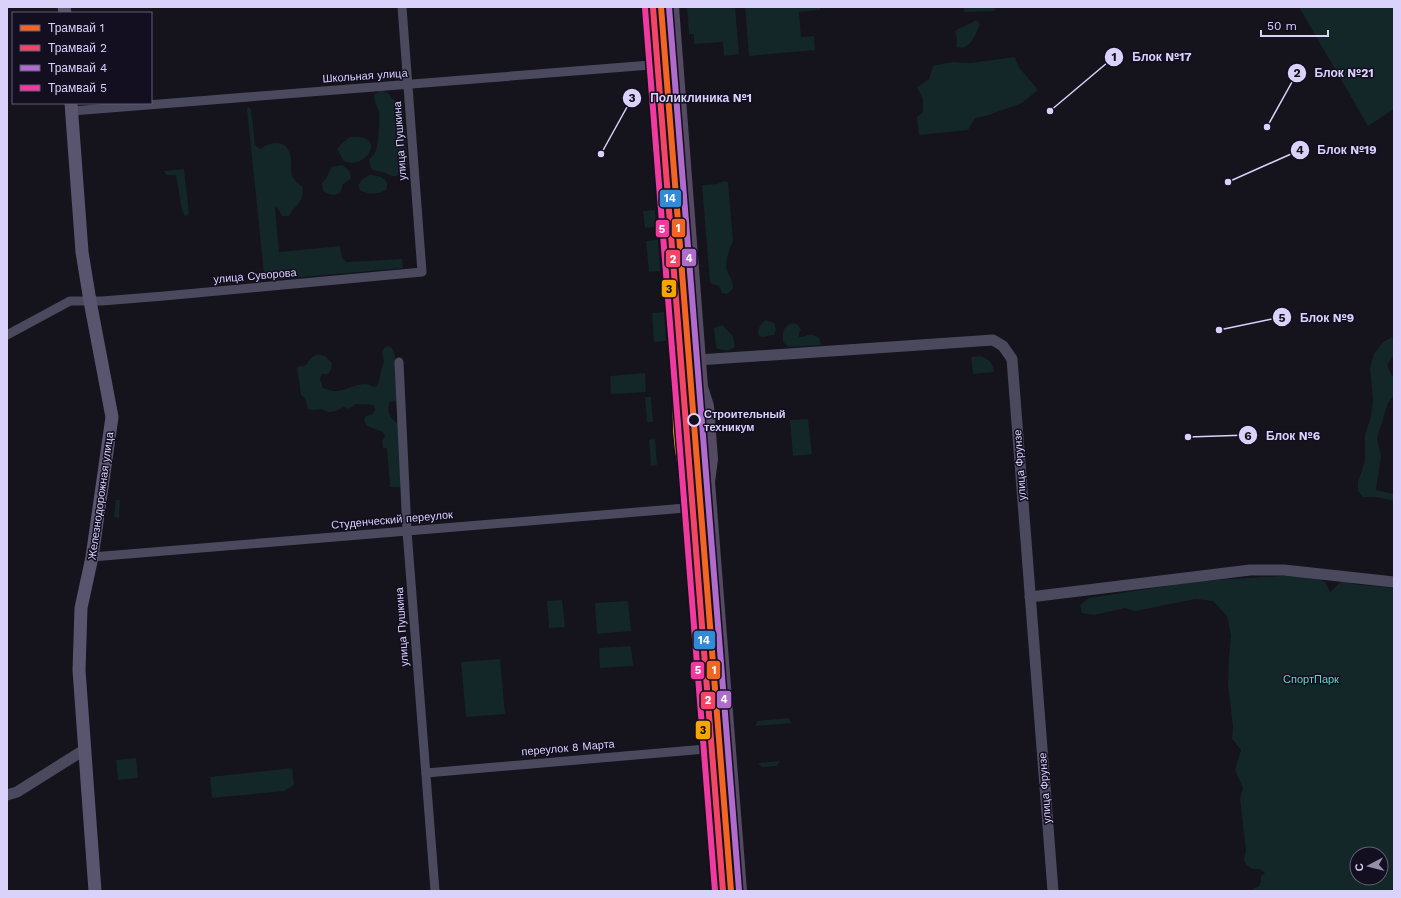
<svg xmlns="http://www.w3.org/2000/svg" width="1401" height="898" viewBox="0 0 1401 898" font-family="'Work Sans',sans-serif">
	<rect width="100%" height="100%" fill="#15131c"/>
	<g fill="#132628" fill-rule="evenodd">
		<polygon points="687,7 735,7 739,54 724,56 723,42 694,44 694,34 689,34"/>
		<polygon points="745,7 820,7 820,10 799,12 801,37 814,36 815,50 749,56"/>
		<polygon points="964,7 996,7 994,11 964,12"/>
		<polygon points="1299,7 1394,7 1394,109 1368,126"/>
		<path d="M976,20L980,24C975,36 970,51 956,47L957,39L955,31C962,26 969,25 976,20Z"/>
		<polygon points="1015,57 1018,66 1038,90 1022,103 986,116 975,118 968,130 919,135 917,117 923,112 923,99 917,87 929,79 933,66 952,62 970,63"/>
		<path d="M381,90L388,93L392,99L397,101L403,107L408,166L403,173L396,176H392L385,173L373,170L371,168L369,160C371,157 373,156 375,153C378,149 380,119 379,113C378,107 374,102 374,95Z"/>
		<path d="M249,107L251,110L255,145L260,149C273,140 288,140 291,158C292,164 290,172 293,177C295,181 298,183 302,186C306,200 295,205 289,216H282L277,207L275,208L279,252L340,246L342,258L346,262L402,259L403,268L270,280L264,274L247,109Z"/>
		<path d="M350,137C390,134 365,171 344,161L337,149L343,142Z"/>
		<path d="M342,165C349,169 351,172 351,179L343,184L340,193C334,196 329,195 323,191L322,183L326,179L331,167Z"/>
		<polygon points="184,169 189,214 185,216 182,210 176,175 166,175 164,171"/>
		<path d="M369,175C379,175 391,179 386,190C377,195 368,195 360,190L358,185L362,180Z"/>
		<path d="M724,181L728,182L733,241C730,248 724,263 727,270C730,278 733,279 733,289L727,294L722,293L719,286L710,283L702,185L717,184Z"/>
		<polygon points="655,210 656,227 645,228 643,211"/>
		<polygon points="658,240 660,271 649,272 646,241"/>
		<polygon points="664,312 666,341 654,342 652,313"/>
		<path d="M766,320L774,323L776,330L774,335L762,337L758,335C758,328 760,324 766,320Z"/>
		<path d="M794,323L798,325L801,330L799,333V337C810,337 807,331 819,338L821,345L789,347L783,342C782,332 783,325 794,323Z"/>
		<path d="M722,325L733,336L735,347C729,352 723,351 716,348L714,328Z"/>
		<polygon points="1394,336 1394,355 1387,365 1392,376 1394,376 1394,395 1388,403 1377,438 1381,456 1376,490 1394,494 1394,501 1376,497 1363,497 1358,491 1358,482 1365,461 1365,435 1371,416 1373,400 1370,368 1374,354 1383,342"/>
		<path d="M388,346L392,348L395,356L397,401L390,402C386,412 390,417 398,424L402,487H390L387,448H383L382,441L385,436L383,432L367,426L364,420L366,416L372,414L375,410L374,406C368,403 363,405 356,404L349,409L344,407C337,411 329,415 322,409L313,410L308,409L305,398L301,395L297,367L306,365L311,358L318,354L325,356L332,363L331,370L328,374H322L320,379L323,388C342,396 348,385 364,384C368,383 371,387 376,387C382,379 379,371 384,362L382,352L384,348Z"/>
		<path d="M981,356C990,360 993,363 994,372L973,374L971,357Z"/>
		<polygon points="645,373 646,392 611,394 610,376"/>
		<polygon points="645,397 651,397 653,422 647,422"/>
		<polygon points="808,419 812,454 793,456 790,420"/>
		<polygon points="655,439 657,465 651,466 649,440"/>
		<polygon points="116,500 120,500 119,518 114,517"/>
		<path d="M1297,575L1315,577L1325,582L1330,592L1343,580L1353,584L1394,588V891H1252L1254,888L1258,887L1261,882V876L1265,873L1260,869H1253L1246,865L1244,859L1246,851L1240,799L1243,788L1235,770L1241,750L1232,739L1233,727L1228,684L1229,658L1231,636L1227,616L1213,601L1195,599L1135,611L1125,608L1094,615L1082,613L1080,605L1089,598L1199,581ZM1357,854H1381V878H1357Z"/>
		<polygon points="562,600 565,627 549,628 547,601"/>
		<polygon points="628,601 631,631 597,634 595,603"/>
		<polygon points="631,646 633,666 600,668 599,648"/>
		<polygon points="500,659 505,714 466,717 461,662"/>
		<polygon points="788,718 792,723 755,726 758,721"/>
		<polygon points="136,758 138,778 118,780 116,760"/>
		<polygon points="780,761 777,766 762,767 758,763"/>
		<polygon points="292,768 294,785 284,791 212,798 210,777"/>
	</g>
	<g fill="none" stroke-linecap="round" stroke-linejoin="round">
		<g stroke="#4b495d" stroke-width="9">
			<polyline points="72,111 676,63"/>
			<polyline points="7,335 70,301 102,301 164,296 422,272 402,7"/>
			<polyline points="399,362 407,531 435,891"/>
			<polyline points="92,557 710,506"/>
			<polyline points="426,773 729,747"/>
		</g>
		<g stroke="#4b495d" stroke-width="11">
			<polyline points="683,361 993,340 1003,346 1012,359 1053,891"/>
			<polyline points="1030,597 1250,570 1284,570 1394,582"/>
			<polyline points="7,795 17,792 84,750"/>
		</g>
		<g stroke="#59556f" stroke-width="13">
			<polyline points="64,7 65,13"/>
			<polyline points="71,103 82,252 90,301 112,417 92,557 81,608 79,670 95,891"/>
		</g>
		<g stroke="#544a61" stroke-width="14">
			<path d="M655,7L685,388C681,418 683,450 692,479L723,891"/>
			<polyline points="672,7 701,387 707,406 711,459 708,482 740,891"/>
		</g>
		<g stroke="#130f20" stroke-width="9">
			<path id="bus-1" d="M655,7L685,388C682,419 684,449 692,479L723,891"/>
		</g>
		<g stroke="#130f20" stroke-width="9">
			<path id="bus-2" d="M647,8L677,388C674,419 676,450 684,480L715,891"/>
		</g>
		<use href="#bus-1" stroke="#338bd7" stroke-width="6"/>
		<use href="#bus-2" stroke="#f7a600" stroke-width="6"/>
		<g stroke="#130f20" stroke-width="9">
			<polyline id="tram-1" points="661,7 731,891"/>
		</g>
		<g stroke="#130f20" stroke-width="9">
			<polyline id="tram-2" points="653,8 723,891"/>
		</g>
		<g stroke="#130f20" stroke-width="9">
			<polyline id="tram-3" points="669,7 739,890"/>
		</g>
		<g stroke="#130f20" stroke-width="9">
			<polyline id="tram-4" points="645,8 715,891"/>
		</g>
		<use href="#tram-1" stroke="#f26522" stroke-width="6"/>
		<use href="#tram-2" stroke="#f34667" stroke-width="6"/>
		<use href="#tram-3" stroke="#b06ccc" stroke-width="6"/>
		<use href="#tram-4" stroke="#f13a9d" stroke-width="6"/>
	</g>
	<circle fill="#130f20" stroke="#dad2fb" stroke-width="2" cx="694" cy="420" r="6"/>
	<g text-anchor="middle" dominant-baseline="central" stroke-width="3" stroke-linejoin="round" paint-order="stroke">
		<g font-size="11" fill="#dad2fb" stroke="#130f20">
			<text transform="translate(365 76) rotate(-4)">Школьная улица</text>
			<text transform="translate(400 141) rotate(-94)">улица Пушкина</text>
			<text transform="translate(255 276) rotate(-5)">улица Суворова</text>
			<text transform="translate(1020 465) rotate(-94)">улица Фрунзе</text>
			<text transform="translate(101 496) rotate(-82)">Железнодорожная улица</text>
			<text transform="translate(392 520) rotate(-5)">Студенческий переулок</text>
			<text transform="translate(402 627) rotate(-94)">улица Пушкина</text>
			<text transform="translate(568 748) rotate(-5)">переулок 8 Марта</text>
			<text transform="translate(1045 788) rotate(-94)">улица Фрунзе</text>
		</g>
		<g font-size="11" font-weight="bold" fill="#dad2fb" stroke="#130f20" text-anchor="start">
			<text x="704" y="414">Строительный<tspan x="704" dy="13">техникум</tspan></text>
		</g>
		<g font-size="11" fill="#65d5c1" stroke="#130f20">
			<text x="1311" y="679">СпортПарк</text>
		</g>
	</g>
	<path fill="none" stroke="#dad2fb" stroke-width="1.5" d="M1050 111L1114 57M1267 127L1297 73M601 154L632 98M1228 182L1300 150M1219 330L1282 317M1188 437L1248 435"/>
	<g fill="#dad2fb" stroke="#130f20" stroke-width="1.5">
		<circle cx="1050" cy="111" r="4"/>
		<circle cx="1267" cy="127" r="4"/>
		<circle cx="601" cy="154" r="4"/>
		<circle cx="1228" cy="182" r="4"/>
		<circle cx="1219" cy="330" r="4"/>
		<circle cx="1188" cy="437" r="4"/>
		<circle cx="1114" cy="57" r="10"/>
		<circle cx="1297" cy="73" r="10"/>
		<circle cx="632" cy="98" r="10"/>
		<circle cx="1300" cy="150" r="10"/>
		<circle cx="1282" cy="317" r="10"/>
		<circle cx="1248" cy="435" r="10"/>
	</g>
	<g font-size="12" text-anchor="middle" font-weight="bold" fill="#111">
		<text x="1114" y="61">1</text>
		<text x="1297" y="77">2</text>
		<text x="632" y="102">3</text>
		<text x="1300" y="154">4</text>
		<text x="1282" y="322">5</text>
		<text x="1248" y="440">6</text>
	</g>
	<g font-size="12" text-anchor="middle" font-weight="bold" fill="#dad2fb" stroke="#130f20" stroke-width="3" stroke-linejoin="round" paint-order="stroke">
		<text x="1162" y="61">Блок №17</text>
		<text x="1344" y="77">Блок №21</text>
		<text x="701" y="102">Поликлиника №1</text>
		<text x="1347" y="154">Блок №19</text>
		<text x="1327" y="322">Блок №9</text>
		<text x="1293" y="440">Блок №6</text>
	</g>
	<g stroke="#130f20" stroke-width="1.5">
		<rect x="659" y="189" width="23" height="19" rx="4" fill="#338bd7"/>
		<rect x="671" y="218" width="15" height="20" rx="4" fill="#f26522"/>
		<rect x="655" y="219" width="15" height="19" rx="4" fill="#f13a9d"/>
		<rect x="681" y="248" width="16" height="19" rx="4" fill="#b06ccc"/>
		<rect x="665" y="249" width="16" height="19" rx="4" fill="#f34667"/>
		<rect x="661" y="279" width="16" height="19" rx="4" fill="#f7a600"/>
		<rect x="693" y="630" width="23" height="20" rx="4" fill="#338bd7"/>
		<rect x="706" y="660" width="15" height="20" rx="4" fill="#f26522"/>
		<rect x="690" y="661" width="15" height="19" rx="4" fill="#f13a9d"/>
		<rect x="716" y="690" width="16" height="19" rx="4" fill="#b06ccc"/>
		<rect x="700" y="691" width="16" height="19" rx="4" fill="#f34667"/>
		<rect x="695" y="720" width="16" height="20" rx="4" fill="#f7a600"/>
	</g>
	<g font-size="11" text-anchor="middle" font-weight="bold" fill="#fff">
		<text x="670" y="202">14</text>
		<text x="678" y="232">1</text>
		<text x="662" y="233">5</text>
		<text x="689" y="262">4</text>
		<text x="673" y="263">2</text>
		<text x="704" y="644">14</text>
		<text x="714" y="674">1</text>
		<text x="698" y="674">5</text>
		<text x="724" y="703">4</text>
		<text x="708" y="704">2</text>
	</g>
	<g font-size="11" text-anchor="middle" font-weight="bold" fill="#111">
		<text x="669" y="293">3</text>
		<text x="703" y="734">3</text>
	</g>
	<rect width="1401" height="898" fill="none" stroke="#dad2fb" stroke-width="16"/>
	<rect x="12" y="12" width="140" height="92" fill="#130f20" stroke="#635d78"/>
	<rect x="20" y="25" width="20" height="6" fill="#f26522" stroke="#635d78"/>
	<text x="48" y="32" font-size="12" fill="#dad2fb">Трамвай 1</text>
	<rect x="20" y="45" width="20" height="6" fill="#f34667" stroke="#635d78"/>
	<text x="48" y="52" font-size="12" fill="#dad2fb">Трамвай 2</text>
	<rect x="20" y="65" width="20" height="6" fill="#b06ccc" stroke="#635d78"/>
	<text x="48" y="72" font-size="12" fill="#dad2fb">Трамвай 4</text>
	<rect x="20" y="85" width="20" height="6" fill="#f13a9d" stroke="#635d78"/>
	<text x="48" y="92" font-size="12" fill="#dad2fb">Трамвай 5</text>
	<g transform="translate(1369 866) rotate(263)"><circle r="19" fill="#130f20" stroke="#635d78"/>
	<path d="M0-3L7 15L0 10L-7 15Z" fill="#958fad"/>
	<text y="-6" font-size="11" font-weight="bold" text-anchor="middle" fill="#dad2fb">С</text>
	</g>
	<path d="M1261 30v6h67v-6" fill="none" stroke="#dad2fb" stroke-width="2"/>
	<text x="1267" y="30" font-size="12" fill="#dad2fb" stroke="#130f20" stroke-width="3" paint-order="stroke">50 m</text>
</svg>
